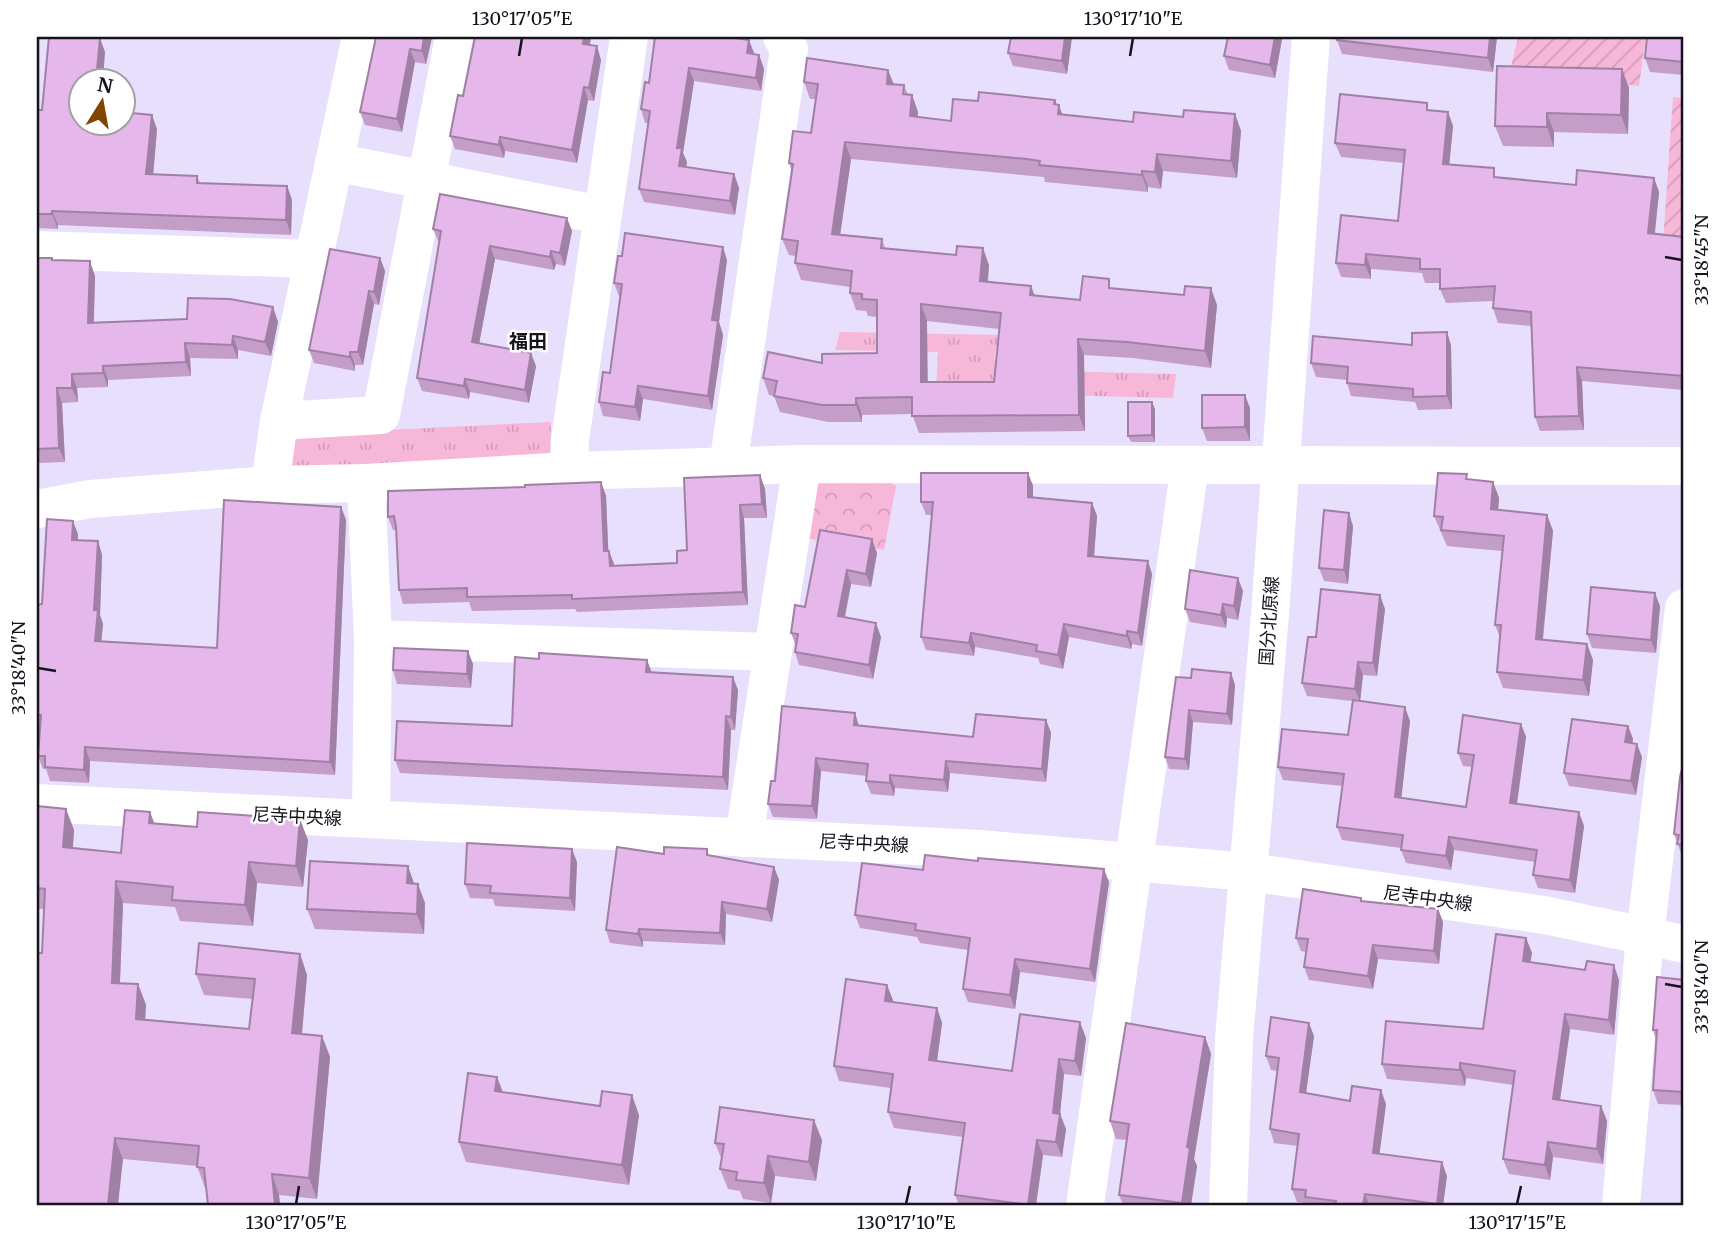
<svg xmlns="http://www.w3.org/2000/svg" width="1721" height="1242" viewBox="0 0 1721 1242" font-family="Merriweather,'Noto Sans JP',serif">
	<defs>
		<pattern id="grass-tufts" width="24" height="20" patternUnits="userSpaceOnUse" patternTransform="scale(1.75)"><rect width="24" height="20" fill="#f7b7d8"/><path d="M3 7l-1-3M5 7V3M7 7l1-3M15 17l-1-3M17 17v-4M19 17l1-3" fill="none" stroke="#d39cb9"/></pattern>
		<pattern id="park-crowns" width="20" height="18" patternUnits="userSpaceOnUse" patternTransform="scale(1.75)"><rect width="20" height="18" fill="#f7b7d8"/><path d="M2 6a3 3 0 1 1 6 0M12 15a3 3 0 1 1 6 0" fill="none" stroke="#d39cb9"/></pattern>
		<pattern id="garden-furrows" width="10" height="10" patternUnits="userSpaceOnUse" patternTransform="scale(1.75)"><rect width="10" height="10" fill="#f7b7d8"/><path d="M-1 1l2-2M0 10L10 0M9 11l2-2" fill="none" stroke="#d39cb9"/></pattern>
	</defs>
	<rect width="100%" height="100%" fill="#e7dffb"/>
	<g fill="url(#grass-tufts)">
		<polygon points="840,332 999,335 994,358 1002,370 1176,374 1173,398 936,392 938,352 835,350"/>
		<polygon points="551,422 550,460 280,475 284,435"/>
	</g>
	<polygon fill="url(#park-crowns)" points="883,477 896,486 884,550 804,538 809,490 821,478"/>
	<g fill="url(#garden-furrows)">
		<polygon points="1518,37 1646,37 1639,86 1510,71"/>
		<polygon points="1673,97 1684,98 1684,245 1663,243"/>
	</g>
	<g fill="none" stroke-linecap="round" stroke-linejoin="round">
		<g stroke="#fff" stroke-width="38">
			<polyline points="334,162 601,215"/>
			<polyline points="37,250 313,259"/>
			<polyline points="279,421 381,415 454,37"/>
			<polyline points="728,466 789,49 782,37"/>
			<polyline points="569,471 570,440 629,37"/>
			<polyline points="366,483 373,639 371,819"/>
			<polyline points="270,485 279,421 361,37"/>
			<polyline points="37,509 90,499 270,485 366,483 569,471 802,464 1684,466"/>
			<polyline points="373,639 773,652"/>
			<polyline points="37,803 980,849 1249,872 1544,915 1684,944"/>
			<polyline points="744,838 802,464"/>
			<polyline points="1085,1205 1190,465"/>
			<polyline points="1228,1205 1234,1039 1270,614 1311,37"/>
			<polyline points="1621,1205 1645,936 1684,608"/>
		</g>
	</g>
	<g fill="#c59dc9" fill-rule="evenodd">
		<polygon points="376,37 432,37 426,64 415,62 402,132 365,125 360,112"/>
		<polygon points="475,37 591,37 590,45 601,60 594,101 588,100 577,163 505,151 504,158 455,149 450,136 463,96"/>
		<polygon points="655,37 754,53 754,54 759,55 764,69 761,91 694,81 683,153 687,162 686,167 734,174 739,188 735,215 644,202 639,189 648,123 645,123 641,109 649,83"/>
		<polygon points="1011,37 1072,37 1067,74 1013,66 1008,53"/>
		<polygon points="1337,37 1497,37 1493,72 1342,54 1337,40"/>
		<polygon points="1684,37 1684,75 1650,72 1645,58"/>
		<polygon points="1282,39 1275,78 1229,70 1224,56"/>
		<polygon points="105,52 80,122 157,129 153,174 197,176 200,183 287,186 292,200 291,235 58,225 58,229 37,228 37,110 42,110"/>
		<polygon points="1622,69 1629,88 1628,134 1554,132 1554,147 1503,146 1495,126"/>
		<path d="M888,70L894,84L904,85L908,95H912L918,112L917,117L951,121L978,101L1056,105L1063,115L1133,122L1183,117L1235,114L1241,131L1237,178L1163,171L1161,189L1148,187V192L1045,182L1044,177L1033,176L851,159L840,234L882,239L885,248L989,265L988,282L1031,286L1035,296L1080,300L1113,288L1217,305L1211,368L1133,358L1084,355L1085,431L919,433L912,414L862,415V422H828L780,412L774,396L769,395L763,378L822,363L877,353V317L868,316L866,311L856,310L850,293V287L801,280L795,263L796,256L789,255L782,239L792,172L789,163L811,133L816,99H810L804,82ZM927,321L999,329L994,382H927Z"/>
		<polygon points="1430,110 1448,112 1453,126 1449,164 1497,177 1576,185 1654,178 1659,192 1655,234 1684,237 1684,390 1582,381 1584,430 1540,431 1535,417 1531,326 1498,323 1493,308 1494,301 1446,303 1440,289 1440,283 1425,283 1422,273 1371,269 1371,279 1341,277 1336,263 1398,221 1404,163 1341,157 1335,143"/>
		<polygon points="433,229 572,231 565,266 556,264 554,270 495,259 479,343 536,366 529,403 470,392 469,399 422,391 417,378 439,243"/>
		<polygon points="37,258 52,258 53,260 95,276 94,322 187,319 273,307 278,322 271,356 238,350 238,359 190,358 191,376 108,380 108,387 77,388 78,402 62,403 65,462 39,463 37,456"/>
		<polygon points="380,258 385,271 379,305 374,304 363,365 355,365 355,371 314,363 309,350"/>
		<polygon points="727,260 719,322 723,335 712,410 643,399 640,421 603,416 599,402 610,373 620,296 619,296 614,283"/>
		<polygon points="1412,345 1451,345 1452,409 1418,410 1415,402 1351,396 1347,383 1347,380 1316,377 1311,363"/>
		<polygon points="1250,408 1250,441 1207,441 1202,428"/>
		<polygon points="1155,409 1155,442 1131,442 1128,436"/>
		<polygon points="1028,473 1033,486 1033,497 1092,503 1097,516 1094,557 1152,574 1142,646 1132,644 1131,649 1069,637 1063,669 1040,664 1038,658 975,647 974,656 926,650 921,637 932,515 926,515 921,502"/>
		<polygon points="760,475 765,489 767,518 744,518 748,605 577,612 575,609 472,611 469,602 403,604 399,590 396,530 393,530 388,517 525,487 601,482 606,496 608,551 614,566 677,563 687,550"/>
		<polygon points="1469,479 1493,482 1499,498 1498,510 1547,515 1553,531 1543,640 1587,644 1593,660 1589,696 1503,688 1497,672 1500,637 1495,625 1502,551 1447,546 1434,516"/>
		<polygon points="341,507 346,520 335,775 90,761 89,783 50,781 46,769 43,769 38,756 40,728 37,728 37,605 42,604 78,534 77,540 98,541 102,555 100,615 103,624 101,642 217,648"/>
		<polygon points="1353,526 1348,584 1324,581 1319,568"/>
		<polygon points="820,530 877,553 871,587 851,584 845,618 881,637 873,679 799,665 795,652 796,646 791,633 805,607"/>
		<polygon points="1243,591 1238,620 1227,618 1226,628 1190,622 1185,609"/>
		<polygon points="1660,606 1656,653 1592,648 1587,634"/>
		<polygon points="1385,609 1377,676 1363,675 1360,701 1410,721 1401,798 1466,807 1472,767 1463,766 1458,753 1521,724 1526,737 1517,804 1584,826 1575,893 1538,888 1533,875 1535,862 1454,850 1451,870 1406,863 1401,850 1401,848 1342,840 1337,827 1343,786 1283,780 1278,767 1348,735 1352,701 1307,696 1302,683 1316,637"/>
		<polygon points="473,664 471,688 397,684 393,670"/>
		<polygon points="652,672 738,690 735,730 731,730 728,790 400,773 395,760 512,726"/>
		<polygon points="1231,673 1235,685 1232,725 1193,722 1189,770 1169,769 1165,757 1191,678"/>
		<polygon points="1046,720 1051,733 1046,782 950,773 948,792 895,788 894,796 871,794 866,781 867,776 821,771 817,819 773,817 768,804 775,781 859,726 973,737"/>
		<polygon points="1628,726 1633,739 1632,743 1642,757 1636,795 1569,786 1564,773"/>
		<polygon points="1684,760 1684,856 1682,856 1674,834"/>
		<polygon points="37,806 66,809 74,830 73,848 121,853 150,812 154,824 308,840 303,887 257,883 253,926 180,921 175,907 123,903 120,983 138,984 146,1005 145,1019 249,1029 253,999 204,995 196,974 300,954 307,975 302,1034 322,1036 330,1057 317,1199 279,1195 280,1205 208,1205 207,1189 205,1188 197,1166 123,1159 42,953 44,909 37,909"/>
		<polygon points="707,849 709,856 774,867 779,880 772,922 726,914 725,945 643,941 643,947 610,943 606,930 664,854"/>
		<polygon points="577,862 575,911 495,906 493,899 470,898 465,884"/>
		<polygon points="923,870 1109,882 1095,982 1020,972 1015,1009 968,1002 963,989 968,950 920,943 917,937 860,928 855,915"/>
		<polygon points="414,883 425,903 424,934 315,929 307,909"/>
		<polygon points="1362,901 1438,909 1443,922 1439,964 1378,959 1373,989 1309,980 1304,967 1306,952 1301,951 1296,938"/>
		<polygon points="1526,938 1532,953 1530,962 1619,980 1614,1035 1570,1029 1560,1100 1601,1106 1607,1121 1603,1164 1553,1157 1550,1180 1509,1174 1503,1159 1513,1085 1466,1078 1465,1086 1387,1079 1382,1064 1483,1029"/>
		<polygon points="1684,980 1684,1105 1658,1104 1653,1090 1656,1040 1653,1030"/>
		<polygon points="893,1000 892,1002 937,1008 942,1023 937,1061 1012,1071 1086,1038 1081,1076 1064,1074 1060,1114 1066,1129 1062,1157 1043,1155 1036,1205 959,1205 955,1195 963,1137 894,1128 888,1112 891,1088 839,1081 834,1066"/>
		<polygon points="1314,1036 1306,1094 1350,1101 1386,1104 1379,1154 1447,1176 1443,1205 1308,1205 1308,1203 1297,1202 1292,1189 1298,1146 1274,1143 1270,1129 1277,1071 1271,1070 1266,1056"/>
		<polygon points="1205,1037 1211,1054 1194,1159 1197,1166 1191,1205 1123,1205 1119,1195 1127,1140 1116,1139 1110,1121"/>
		<polygon points="497,1077 503,1092 639,1115 629,1185 466,1162 459,1142"/>
		<polygon points="822,1140 816,1181 775,1176 771,1203 743,1199 740,1191 728,1189 720,1169 722,1160 715,1143"/>
	</g>
	<g fill="#a080a4">
		<polygon points="424,37 432,37 426,64 422,51"/>
		<polygon points="584,37 591,37 587,57 583,44"/>
		<polygon points="1065,37 1072,37 1067,74 1062,61"/>
		<polygon points="1275,37 1281,37 1282,39 1275,78 1270,65"/>
		<polygon points="1490,37 1497,37 1493,72 1488,58"/>
		<polygon points="100,38 105,52 103,80 96,80"/>
		<polygon points="749,40 754,53 752,67 747,53"/>
		<polygon points="597,46 601,60 594,101 589,88"/>
		<polygon points="410,49 415,62 402,132 397,119"/>
		<polygon points="759,55 764,69 761,91 756,78"/>
		<polygon points="689,68 694,81 683,153 687,162 684,180 679,166 677,148"/>
		<polygon points="1622,69 1629,88 1628,134 1621,115"/>
		<polygon points="888,70 894,87 887,84"/>
		<polygon points="584,87 588,100 577,163 572,150"/>
		<polygon points="912,95 918,112 916,133 910,116"/>
		<polygon points="1055,100 1059,111 1059,105 1065,122 1064,131 1054,104"/>
		<polygon points="1448,112 1453,126 1448,178 1443,164"/>
		<polygon points="1547,113 1554,132 1554,147 1547,127"/>
		<polygon points="1235,114 1241,131 1237,178 1231,161"/>
		<polygon points="152,115 157,129 152,189 146,174"/>
		<polygon points="500,137 505,151 504,158 499,145"/>
		<polygon points="845,142 851,159 838,250 832,234"/>
		<polygon points="1157,154 1163,171 1161,189 1155,172"/>
		<polygon points="1142,171 1148,187 1148,192 1142,175"/>
		<polygon points="734,174 739,188 735,215 730,201"/>
		<polygon points="1654,178 1659,192 1653,247 1648,233"/>
		<polygon points="287,186 292,200 291,235 286,220"/>
		<polygon points="52,211 58,225 58,229 52,214"/>
		<polygon points="567,218 572,231 565,266 560,253"/>
		<polygon points="490,246 495,259 477,355 472,342"/>
		<polygon points="723,247 727,260 719,322 723,335 712,410 708,396 712,320"/>
		<polygon points="983,248 989,265 986,298 980,281"/>
		<polygon points="551,251 556,264 554,270 550,257"/>
		<polygon points="1366,254 1371,269 1371,279 1365,265"/>
		<polygon points="380,258 385,271 379,305 374,292"/>
		<polygon points="90,261 95,276 93,337 88,323"/>
		<polygon points="1031,286 1037,303 1030,295"/>
		<polygon points="1211,288 1217,305 1211,368 1205,351"/>
		<polygon points="369,291 374,304 363,365 358,352"/>
		<polygon points="921,304 927,321 928,399 921,382"/>
		<polygon points="273,307 278,322 271,356 265,342"/>
		<polygon points="1447,332 1451,345 1452,409 1447,396"/>
		<polygon points="233,336 238,350 238,359 232,345"/>
		<polygon points="1078,339 1084,355 1085,431 1079,415"/>
		<polygon points="185,343 190,358 191,376 186,362"/>
		<polygon points="350,352 355,365 355,371 350,357"/>
		<polygon points="531,353 536,366 529,403 525,390"/>
		<polygon points="103,366 108,380 108,387 103,373"/>
		<polygon points="1577,367 1582,381 1584,430 1579,416"/>
		<polygon points="72,374 77,388 78,402 72,388"/>
		<polygon points="465,379 470,392 469,399 464,386"/>
		<polygon points="638,386 643,399 640,421 635,407"/>
		<polygon points="57,388 62,403 65,462 59,448"/>
		<polygon points="1245,395 1250,408 1250,441 1245,427"/>
		<polygon points="856,398 862,415 862,422 856,405"/>
		<polygon points="1152,402 1155,409 1155,442 1152,435"/>
		<polygon points="1028,473 1033,486 1033,510 1028,497"/>
		<polygon points="760,475 765,489 767,518 762,504"/>
		<polygon points="601,482 606,496 609,565 604,551"/>
		<polygon points="1493,482 1499,498 1497,525 1491,509"/>
		<polygon points="1092,503 1097,516 1093,569 1088,556"/>
		<polygon points="740,505 744,518 748,605 743,592"/>
		<polygon points="341,507 346,520 335,775 330,762"/>
		<polygon points="1349,513 1353,526 1348,584 1344,570"/>
		<polygon points="1547,515 1553,531 1541,655 1536,639"/>
		<polygon points="73,521 78,534 77,553 72,540"/>
		<polygon points="872,539 877,553 871,587 866,574"/>
		<polygon points="98,541 102,555 100,615 103,624 100,655 95,641 94,610"/>
		<polygon points="609,551 614,564 615,579 610,566"/>
		<polygon points="1148,561 1152,574 1142,646 1138,633"/>
		<polygon points="847,570 851,584 842,630 838,616"/>
		<polygon points="1238,578 1243,591 1238,620 1234,606"/>
		<polygon points="1655,593 1660,606 1656,653 1651,640"/>
		<polygon points="1380,595 1385,609 1377,676 1373,663"/>
		<polygon points="1223,604 1227,618 1226,628 1221,615"/>
		<polygon points="876,623 881,637 873,679 869,665"/>
		<polygon points="1064,624 1069,637 1063,669 1058,655"/>
		<polygon points="1127,631 1132,644 1131,649 1127,636"/>
		<polygon points="971,633 975,647 974,656 969,643"/>
		<polygon points="1587,644 1593,660 1589,696 1583,680"/>
		<polygon points="468,651 473,664 471,688 467,674"/>
		<polygon points="647,660 652,673 646,672"/>
		<polygon points="1358,662 1363,675 1360,702 1355,689"/>
		<polygon points="1231,673 1235,685 1232,725 1227,714"/>
		<polygon points="733,677 738,690 735,730 731,717"/>
		<polygon points="1405,707 1410,721 1400,810 1395,797"/>
		<polygon points="1189,710 1193,722 1189,770 1185,759"/>
		<polygon points="855,713 859,726 854,725"/>
		<polygon points="726,716 731,730 728,790 723,777"/>
		<polygon points="1046,720 1051,733 1046,782 1042,769"/>
		<polygon points="1521,724 1526,737 1515,817 1510,803"/>
		<polygon points="1628,726 1633,739 1630,756 1625,742"/>
		<polygon points="1637,744 1642,757 1636,795 1631,781"/>
		<polygon points="85,747 90,761 89,783 84,770"/>
		<polygon points="816,758 821,771 817,819 812,806"/>
		<polygon points="946,761 950,773 948,792 944,780"/>
		<polygon points="890,775 895,788 894,796 890,783"/>
		<polygon points="66,809 74,830 71,869 63,847"/>
		<polygon points="150,812 158,833 149,823"/>
		<polygon points="1579,812 1584,826 1575,893 1570,880"/>
		<polygon points="300,819 308,840 303,887 296,866"/>
		<polygon points="1449,837 1454,850 1451,870 1446,856"/>
		<polygon points="572,849 577,862 575,911 570,898"/>
		<polygon points="249,862 257,883 253,926 245,905"/>
		<polygon points="408,866 415,886 407,883"/>
		<polygon points="774,867 779,880 772,922 767,909"/>
		<polygon points="1104,869 1109,882 1095,982 1090,969"/>
		<polygon points="116,881 123,903 119,1004 112,983"/>
		<polygon points="418,884 425,903 424,934 417,914"/>
		<polygon points="722,902 726,914 725,945 720,933"/>
		<polygon points="1438,909 1443,922 1439,964 1434,951"/>
		<polygon points="639,929 643,941 643,947 638,934"/>
		<polygon points="1526,938 1532,953 1528,976 1523,961"/>
		<polygon points="1373,945 1378,959 1373,989 1368,976"/>
		<polygon points="300,954 307,975 300,1054 292,1033"/>
		<polygon points="1015,959 1020,972 1015,1009 1010,995"/>
		<polygon points="1614,965 1619,980 1614,1035 1609,1020"/>
		<polygon points="138,984 146,1005 144,1040 136,1019"/>
		<polygon points="887,985 893,1000 890,1016 885,1001"/>
		<polygon points="937,1008 942,1023 935,1076 929,1060"/>
		<polygon points="1565,1014 1570,1029 1558,1114 1553,1099"/>
		<polygon points="1080,1022 1086,1038 1081,1076 1075,1061"/>
		<polygon points="1309,1023 1314,1036 1304,1106 1300,1092"/>
		<polygon points="322,1036 330,1057 317,1199 309,1178"/>
		<polygon points="1205,1037 1211,1054 1194,1159 1197,1166 1191,1205 1183,1205 1187,1147"/>
		<polygon points="1059,1059 1064,1074 1060,1114 1066,1129 1062,1157 1056,1142 1053,1113"/>
		<polygon points="1460,1063 1466,1078 1465,1086 1460,1070"/>
		<polygon points="497,1077 504,1096 495,1091"/>
		<polygon points="1381,1090 1386,1104 1378,1166 1373,1153"/>
		<polygon points="632,1095 639,1115 629,1185 622,1165"/>
		<polygon points="1601,1106 1607,1121 1603,1164 1597,1149"/>
		<polygon points="814,1120 822,1140 816,1181 809,1162"/>
		<polygon points="115,1138 123,1159 118,1205 108,1205"/>
		<polygon points="1037,1140 1043,1155 1036,1205 1028,1205"/>
		<polygon points="1548,1142 1553,1157 1550,1180 1545,1165"/>
		<polygon points="768,1156 775,1176 771,1203 764,1183"/>
		<polygon points="1442,1162 1447,1176 1443,1205 1437,1205"/>
		<polygon points="272,1174 279,1195 280,1205 275,1205"/>
		<polygon points="1365,1194 1369,1205 1363,1205"/>
	</g>
	<g fill="#e5b7ea" stroke="#a080a4" stroke-width="2" fill-rule="evenodd">
		<polygon points="49,37 100,38 96,80 80,80 80,122 122,122 122,112 152,115 146,174 197,176 197,183 287,186 286,220 52,211 52,214 37,214 37,110 42,110"/>
		<polygon points="376,37 424,37 422,51 410,49 397,119 360,112"/>
		<polygon points="475,37 584,37 583,44 597,46 589,88 584,87 572,150 500,137 499,145 450,136 458,95 463,96"/>
		<polygon points="655,37 727,37 749,40 747,53 759,55 756,78 689,68 677,148 682,148 679,166 734,174 730,201 639,189 650,111 641,109 645,82 649,83"/>
		<polygon points="1011,37 1065,37 1062,61 1008,53"/>
		<polygon points="1228,37 1275,37 1270,65 1224,56"/>
		<polygon points="1337,37 1490,37 1488,58 1337,40"/>
		<polygon points="1647,37 1684,37 1684,62 1645,58"/>
		<path d="M807,58L888,70L887,84L904,85L903,94L912,95L910,116L951,121L953,99L978,101L979,92L1055,100L1054,104L1059,105L1058,114L1133,122L1134,112L1183,117L1184,110L1235,114L1231,161L1157,154L1155,172L1142,171V175L1039,165L1040,161L1027,159L845,142L832,234L882,239L881,248L956,255L957,246L983,248L980,281L1031,286L1030,295L1080,300L1083,276L1109,279V288L1184,295L1185,286L1211,288L1205,351L1127,342L1078,339L1079,415L912,416V397L856,398V405H822L774,396L777,381L763,378L768,352L822,363V354L877,353V300L862,299V294L850,293L852,271L795,263L798,241L782,239L793,164L789,163L793,131L811,133L818,84L804,82ZM921,304L1001,313L994,382H921Z"/>
		<polygon points="1497,66 1622,69 1621,115 1547,113 1547,127 1495,126"/>
		<polygon points="1340,94 1427,103 1427,110 1448,112 1443,164 1494,168 1494,177 1576,185 1577,170 1654,178 1648,233 1684,237 1684,376 1577,367 1579,416 1535,417 1531,312 1493,308 1495,286 1440,289 1440,269 1420,269 1420,259 1366,254 1365,265 1336,263 1341,215 1398,221 1405,150 1335,143"/>
		<polygon points="440,194 567,218 560,253 551,251 550,257 490,246 472,342 531,353 525,390 465,379 464,386 417,378 441,231 433,229"/>
		<polygon points="625,233 723,247 712,320 718,321 708,396 638,386 635,407 599,402 603,372 610,373 622,284 614,283 618,256 622,256"/>
		<polygon points="330,249 380,258 374,292 369,291 358,352 350,352 350,357 309,350"/>
		<polygon points="37,258 52,258 52,260 90,261 88,323 187,319 188,298 230,299 273,307 265,342 233,336 232,345 185,343 186,362 103,366 103,373 72,374 72,388 57,388 59,448 37,449"/>
		<polygon points="1447,332 1447,396 1413,397 1413,389 1347,383 1348,367 1311,363 1313,336 1412,345 1412,333"/>
		<polygon points="1202,395 1245,395 1245,427 1202,428"/>
		<polygon points="1128,402 1152,402 1152,435 1128,436"/>
		<polygon points="921,473 1028,473 1028,497 1092,503 1088,556 1148,561 1138,633 1127,631 1127,636 1064,624 1058,655 1036,651 1037,645 971,633 969,643 921,637 933,502 921,502"/>
		<polygon points="1438,473 1467,474 1466,479 1493,482 1491,509 1547,515 1536,639 1587,644 1583,680 1497,672 1501,625 1495,625 1504,536 1441,530 1443,517 1434,516"/>
		<polygon points="760,475 762,504 740,505 743,592 572,599 572,595 467,597 467,588 399,590 396,527 394,516 388,517 388,491 525,487 525,485 601,482 604,551 609,551 610,566 677,563 677,551 687,550 684,478"/>
		<polygon points="224,500 341,507 330,762 85,747 84,770 45,767 45,756 38,756 41,715 37,715 37,605 42,604 47,519 73,521 72,540 98,541 94,610 98,610 95,641 217,648"/>
		<polygon points="1324,510 1349,513 1344,570 1319,568"/>
		<polygon points="820,530 872,539 866,574 847,570 838,616 876,623 869,665 795,652 798,634 791,633 795,605 805,607"/>
		<polygon points="1190,570 1238,578 1234,606 1223,604 1221,615 1185,609"/>
		<polygon points="1591,587 1655,593 1651,640 1587,634"/>
		<polygon points="1321,589 1380,595 1373,663 1358,662 1355,689 1302,683 1308,637 1316,637"/>
		<polygon points="394,648 468,651 467,674 393,670"/>
		<polygon points="539,653 647,660 646,672 733,677 731,717 726,716 723,777 395,760 397,721 512,726 515,657 539,659"/>
		<polygon points="1192,669 1231,673 1227,714 1189,710 1185,759 1165,757 1176,677 1191,678"/>
		<polygon points="1353,700 1405,707 1395,797 1466,807 1474,755 1458,753 1463,715 1521,724 1510,803 1579,812 1570,880 1533,875 1537,850 1449,837 1446,856 1401,850 1403,835 1337,827 1344,774 1278,767 1282,729 1348,735"/>
		<polygon points="782,706 855,713 854,725 973,737 976,714 1046,720 1042,769 946,761 944,780 890,775 890,783 866,781 868,764 816,758 812,806 768,804 771,781 775,781"/>
		<polygon points="1572,719 1628,726 1625,742 1637,744 1631,781 1564,773"/>
		<polygon points="1684,760 1684,845 1677,844 1679,835 1674,834 1680,777"/>
		<polygon points="37,806 66,809 63,847 121,853 125,810 150,812 149,823 197,827 198,812 300,819 296,866 249,862 245,905 172,900 173,887 116,881 112,983 138,984 136,1019 249,1029 255,979 196,974 199,943 300,954 292,1033 322,1036 309,1178 272,1174 275,1205 208,1205 204,1168 197,1167 199,1146 115,1138 108,1205 37,1205 37,953 42,953 45,889 37,888"/>
		<polygon points="467,843 572,849 570,898 490,893 491,886 465,884"/>
		<polygon points="617,847 664,854 664,847 707,849 707,855 774,867 767,909 722,902 720,933 639,929 638,934 606,930"/>
		<polygon points="925,855 978,861 978,858 1104,869 1090,969 1015,959 1010,995 963,989 970,938 915,930 916,924 855,915 862,863 923,870"/>
		<polygon points="310,861 408,866 407,883 418,884 417,914 307,909"/>
		<polygon points="1303,889 1361,898 1361,901 1438,909 1434,951 1373,945 1368,976 1304,967 1308,939 1296,938"/>
		<polygon points="1496,934 1526,938 1523,961 1585,970 1587,961 1614,965 1609,1020 1565,1014 1553,1099 1601,1106 1597,1149 1548,1142 1545,1165 1503,1159 1515,1071 1460,1063 1460,1070 1382,1064 1386,1021 1483,1029"/>
		<polygon points="1657,977 1684,980 1684,1092 1653,1090 1657,1030 1653,1030"/>
		<polygon points="846,979 887,985 885,1001 937,1008 929,1060 1012,1071 1020,1014 1080,1022 1075,1061 1059,1059 1053,1113 1060,1114 1056,1142 1037,1140 1028,1205 955,1195 965,1123 888,1112 893,1074 834,1066"/>
		<polygon points="1271,1017 1309,1023 1300,1092 1350,1101 1352,1086 1381,1090 1373,1153 1442,1162 1437,1204 1365,1194 1363,1205 1335,1205 1336,1201 1305,1197 1306,1190 1292,1189 1299,1134 1270,1129 1279,1058 1266,1056"/>
		<polygon points="1126,1023 1205,1037 1187,1147 1190,1148 1182,1203 1119,1195 1129,1124 1110,1121"/>
		<polygon points="468,1073 497,1077 495,1091 600,1106 602,1091 632,1095 622,1165 459,1142"/>
		<polygon points="720,1107 814,1120 809,1162 768,1156 764,1183 736,1180 737,1172 720,1169 724,1144 715,1143"/>
	</g>
	<path fill="none" stroke="#16121e" stroke-width="2.5" d="M519,56L522,38M1130,56L1133,38M1665,257L1682,260M38,668L56,671M1665,984L1682,987M296,1204L299,1186M906,1204L910,1186M1517,1204L1521,1186"/>
	<g text-anchor="middle" dominant-baseline="central" stroke-width="5" stroke-linejoin="round" paint-order="stroke">
		<g font-size="18" fill="#16121e" stroke="#fff">
			<text transform="translate(1269 621) rotate(-86)">国分北原線</text>
			<text transform="translate(297 816) rotate(3)">尼寺中央線</text>
			<text transform="translate(864 843) rotate(3)">尼寺中央線</text>
			<text transform="translate(1428 898) rotate(8)">尼寺中央線</text>
		</g>
		<g font-size="19" font-weight="bold" fill="#16121e" stroke="#fff">
			<text x="528" y="341">福田</text>
		</g>
	</g>
	<rect width="1721" height="1242" fill="none" stroke="#ffffff" stroke-width="77"/>
	<g transform="translate(102 102) rotate(11)"><circle r="33" fill="#ffffff" stroke="#a2a0a5" stroke-width="2"/>
	<path d="M0-5L12 26L0 18L-12 26Z" fill="#814500"/>
	<text y="-10" font-size="19" font-weight="bold" text-anchor="middle" fill="#16121e">N</text>
	</g>
	<rect x="38" y="38" width="1644" height="1166" fill="none" stroke="#16121e" stroke-width="2.5"/>
	<g font-size="18" text-anchor="middle" fill="#16121e">
		<text x="522" y="25">130°17'05"E</text>
		<text x="1133" y="25">130°17'10"E</text>
		<text transform="translate(1702 260) rotate(-90)" y="6">33°18'45"N</text>
		<text transform="translate(19 668) rotate(-90)" y="6">33°18'40"N</text>
		<text transform="translate(1702 987) rotate(-90)" y="6">33°18'40"N</text>
		<text x="296" y="1229">130°17'05"E</text>
		<text x="906" y="1229">130°17'10"E</text>
		<text x="1517" y="1229">130°17'15"E</text>
	</g>
</svg>
